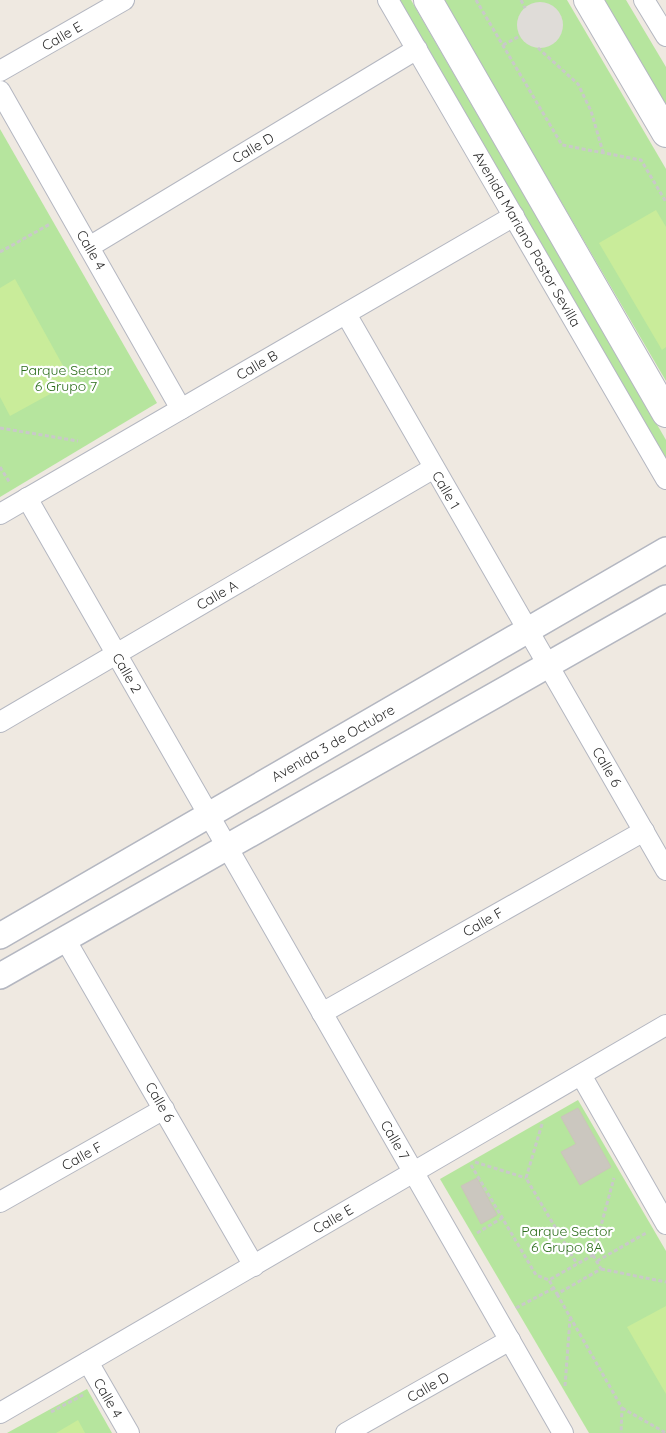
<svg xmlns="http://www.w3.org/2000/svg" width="666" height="1433" viewBox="0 0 666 1433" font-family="Quicksand,sans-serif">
	<rect width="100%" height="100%" fill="#efe9e1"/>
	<g fill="#b6e59e">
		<polygon points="392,0 411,0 666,440 666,469"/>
		<polygon points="443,0 567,0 666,169 666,381"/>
		<polygon points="600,0 626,0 666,67 666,113"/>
		<polygon points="0,129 157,403 0,497"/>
		<polygon points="578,1100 666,1251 666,1433 589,1433 440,1179"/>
		<polygon points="87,1389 112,1433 7,1433"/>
	</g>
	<g fill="#c9ec9a">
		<polygon points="656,210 666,227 666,347 662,350 599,243"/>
		<polygon points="15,279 72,382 10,416 0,397 0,288"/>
		<polygon points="666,1306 666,1394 627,1327"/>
		<polygon points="78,1420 85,1433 56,1433"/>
	</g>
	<circle fill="#dfdcd8" cx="540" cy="25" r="23"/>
	<g fill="#cbc7bf" stroke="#cbc5ba">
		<polygon points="578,1108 611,1167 580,1185 561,1152 576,1144 561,1117"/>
		<polygon points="477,1178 497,1215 481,1224 461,1186"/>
	</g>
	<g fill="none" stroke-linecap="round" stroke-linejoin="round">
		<g stroke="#b4b7c1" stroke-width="22">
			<g id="minor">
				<polyline points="388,0 666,479"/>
				<polyline points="644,0 666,36"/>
				<polyline points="0,71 124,0"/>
				<polyline points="0,91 181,409"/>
				<polyline points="89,247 417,49"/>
				<polyline points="346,314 666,870"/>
				<polyline points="27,498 563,1433"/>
				<polyline points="0,514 514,216"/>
				<polyline points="0,722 434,468"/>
				<polyline points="65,939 254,1266"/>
				<polyline points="322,1013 644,831"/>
				<polyline points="581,1075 666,1224"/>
				<polyline points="0,1202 164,1109"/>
				<polyline points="88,1362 129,1433"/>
				<polyline points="0,1413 666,1025"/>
				<polyline points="346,1433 510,1340"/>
			</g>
		</g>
		<g stroke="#b4b7c1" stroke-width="28">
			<g id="tertiary">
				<polyline points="0,936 666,550"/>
				<polyline points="0,976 666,598"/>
			</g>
		</g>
		<g stroke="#b4b7c1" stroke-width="30">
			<g id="secondary">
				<polyline points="428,0 666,413"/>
				<polyline points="588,0 666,133"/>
			</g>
		</g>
		<g stroke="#c9c9c9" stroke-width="3" stroke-dasharray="4 2.5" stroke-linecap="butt">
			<polyline points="476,0 562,145 641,160 666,202"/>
			<polyline points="521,0 525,8"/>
			<polyline points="503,45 520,36"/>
			<polyline points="538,48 578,84 591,111 603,152"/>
			<polyline points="0,252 50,224"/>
			<polyline points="0,428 78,441"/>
			<polyline points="0,467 10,483"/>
			<polyline points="542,1124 526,1178 577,1264"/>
			<polyline points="475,1162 526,1178"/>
			<polyline points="471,1165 536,1275 549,1280"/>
			<polyline points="477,1233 502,1218"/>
			<polygon points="593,1255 601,1269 557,1294 549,1280"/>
			<polyline points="593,1255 614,1178"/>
			<polyline points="597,1261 646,1233"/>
			<polyline points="601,1269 666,1282"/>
			<polyline points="557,1294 622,1408 621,1433"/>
			<polyline points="516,1308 554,1288"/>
			<polyline points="565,1386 570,1319"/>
			<polyline points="622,1408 666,1433"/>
			<polyline points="51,1412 83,1395"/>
		</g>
		<use href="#minor" stroke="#fff" stroke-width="20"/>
		<use href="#tertiary" stroke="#fff" stroke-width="25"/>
		<use href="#secondary" stroke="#fff" stroke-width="28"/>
	</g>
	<g text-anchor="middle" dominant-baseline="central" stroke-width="4.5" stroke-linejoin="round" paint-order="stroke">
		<g font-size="14" fill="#2e2e2e" stroke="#fff">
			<text transform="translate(62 36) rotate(-30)">Calle E</text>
			<text transform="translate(253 148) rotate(-31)">Calle D</text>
			<text transform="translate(527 239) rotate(60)">Avenida Mariano Pastor Sevilla</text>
			<text transform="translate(91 250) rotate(60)">Calle 4</text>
			<text transform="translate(257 365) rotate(-30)">Calle B</text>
			<text transform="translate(446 490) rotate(60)">Calle 1</text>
			<text transform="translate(217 595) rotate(-30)">Calle A</text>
			<text transform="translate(127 673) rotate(60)">Calle 2</text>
			<text transform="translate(333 743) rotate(-30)">Avenida 3 de Octubre</text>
			<text transform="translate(607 767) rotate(60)">Calle 6</text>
			<text transform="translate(483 922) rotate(-30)">Calle F</text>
			<text transform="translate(160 1102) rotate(60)">Calle 6</text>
			<text transform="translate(395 1140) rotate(60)">Calle 7</text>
			<text transform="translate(82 1156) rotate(-29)">Calle F</text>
			<text transform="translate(333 1219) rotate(-30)">Calle E</text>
			<text transform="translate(428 1387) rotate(-30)">Calle D</text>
			<text transform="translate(108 1398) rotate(60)">Calle 4</text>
		</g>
		<g font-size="14" fill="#2c6e1b" stroke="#fff">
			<text x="66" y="370">Parque Sector<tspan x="66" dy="16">6 Grupo 7</tspan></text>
			<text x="567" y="1231">Parque Sector<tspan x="567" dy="16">6 Grupo 8A</tspan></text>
		</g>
	</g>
</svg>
